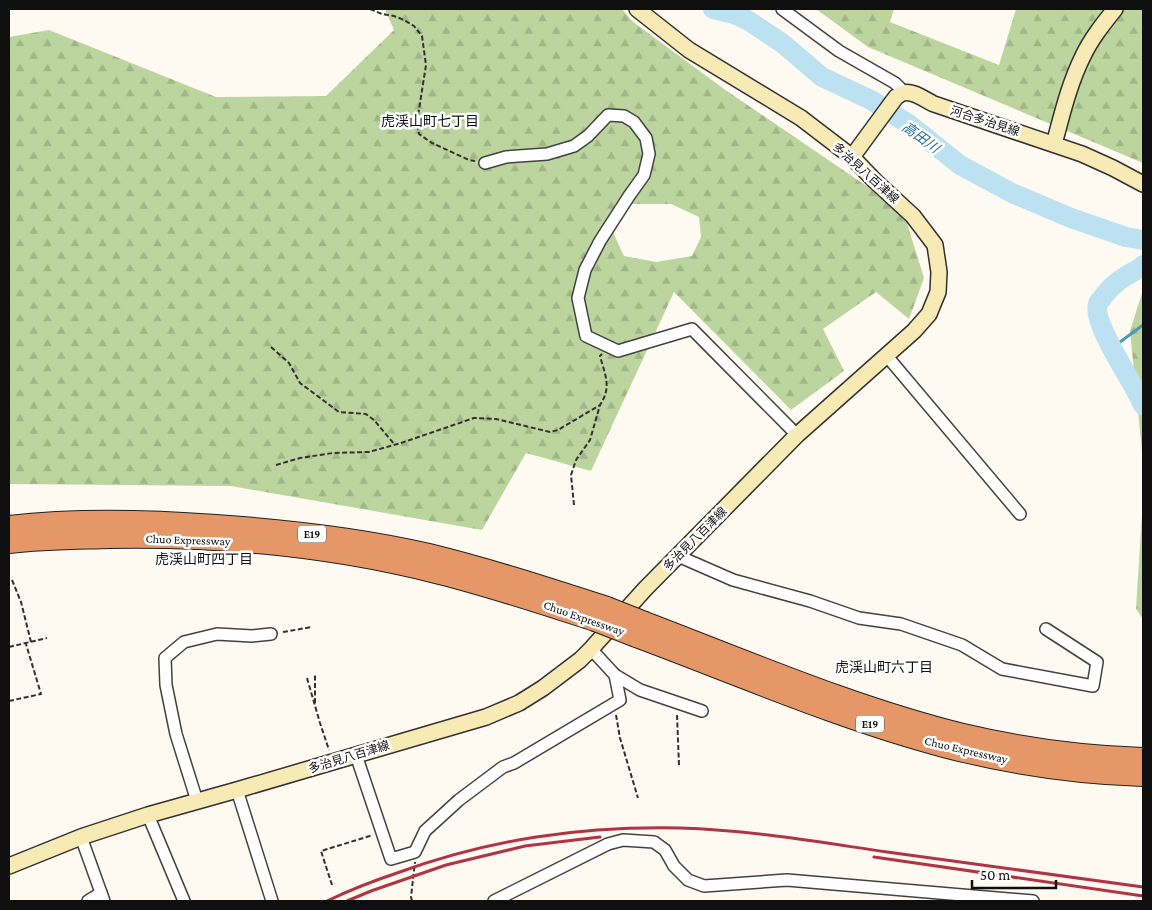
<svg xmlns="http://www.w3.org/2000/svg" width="1152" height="910" viewBox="0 0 1152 910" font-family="'Crimson Pro','Noto Sans JP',serif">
	<defs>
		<pattern id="forest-firs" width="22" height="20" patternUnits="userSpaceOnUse" patternTransform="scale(1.25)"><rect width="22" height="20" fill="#bcd59f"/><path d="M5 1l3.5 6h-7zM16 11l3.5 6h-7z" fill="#a0b688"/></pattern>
	</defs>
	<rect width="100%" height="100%" fill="#fefaf2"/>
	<g fill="url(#forest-firs)" fill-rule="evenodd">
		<path d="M385,9H622L632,21L724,89L868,187L906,220L924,278L909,319L876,292L823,329L844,371L791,410L674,292L591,471L526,453L482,530L231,486L9,484V37L49,30L216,97L326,96L394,30ZM630,204H671L699,217L701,237L692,256L656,262L624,256L611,228Z"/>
		<polygon points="816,9 894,9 890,22 999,65 1016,9 1143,9 1143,163 868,47"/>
		<polygon points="1143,290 1143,461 1130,331"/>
		<polygon points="1143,499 1143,619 1136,609"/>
	</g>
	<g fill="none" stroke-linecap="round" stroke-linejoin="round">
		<polyline stroke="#4a9ac0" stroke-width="3" points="1112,348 1143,325"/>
		<g stroke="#bce1f0" stroke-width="20">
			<polyline points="713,9 734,14 749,21 782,43 822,77 871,100 910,125 960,165 1012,193 1071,218 1126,237 1143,240"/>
			<path d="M1143,265L1142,267C1124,277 1115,281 1102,298C1101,300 1098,301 1098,304C1091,323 1135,384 1143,405"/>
		</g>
		<g stroke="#424242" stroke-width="14">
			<g id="street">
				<polyline points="782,9 839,51 895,83 904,92"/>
				<polyline points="485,163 506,157 547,154 574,146 588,136 608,115 624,116 634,122 646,138 649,154 644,175 629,196 600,241 585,270 578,298 586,336 618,351 692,329 797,435"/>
				<polyline points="886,355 1020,514"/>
				<polyline points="678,556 733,580 810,601 859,618 901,624 962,645 1002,669 1093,686 1097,662 1046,629"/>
				<polyline points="615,675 640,690 702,711"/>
				<polyline points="356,755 391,859 415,852 425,831 459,800 503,767 514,763 620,700 615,675 591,649"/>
				<polyline points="237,790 272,901"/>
				<polyline points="197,801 176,734 166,685 165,658 184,642 217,634 252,636 271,634"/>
				<polyline points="148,815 184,901"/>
				<polyline points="81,837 104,901"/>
				<polyline points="88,901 101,893"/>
				<polyline points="494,901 608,844 623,840 654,842 665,850 674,866 688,880 704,886 787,880 1033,901"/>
			</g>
		</g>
		<g stroke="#313131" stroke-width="18">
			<g id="secondary">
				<path d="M1054,144C1062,115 1069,84 1083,56C1091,39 1103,24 1115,9"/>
				<path d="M852,157L896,97C898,96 900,94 903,93C913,90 925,100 934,104L1082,154L1113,168L1143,184"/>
				<polyline points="9,866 81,837 148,815 237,790 486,717 519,703 543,688 580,660 591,649 645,589 797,435 914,331 929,314 938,292 939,272 935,245 913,216 875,181 852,157 801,118 689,50 637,9"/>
			</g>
		</g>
		<g stroke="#202020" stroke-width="22">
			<g id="highway">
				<path d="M9,526C76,518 149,520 216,525C288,530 360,538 429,554C490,569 548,588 607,607"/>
				<path d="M9,543C43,539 77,539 110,538C219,536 334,547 440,574C492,587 543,604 595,621"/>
				<path d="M645,622C750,662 854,707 963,734C1022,748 1083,756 1143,758"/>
				<path d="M636,637C738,675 839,719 944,747C1009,764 1077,774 1143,776"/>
			</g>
		</g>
		<g stroke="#313131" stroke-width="2" stroke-dasharray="5 2.5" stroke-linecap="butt">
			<polyline points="370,9 382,14 394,16 404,20 414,26 422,36 426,65 417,122 419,134 432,143 469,160 475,161"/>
			<polyline points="271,347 289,363 300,383 339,412 366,414 374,420 395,445"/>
			<path d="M276,465L300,458L333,453L369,452L401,443L474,418L496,419L550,432L558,430L600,405C612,387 605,375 600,356L602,354"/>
			<polyline points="574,505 571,475 576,460 590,440 600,405"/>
			<polyline points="12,580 21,602 31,642"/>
			<polyline points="283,632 312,627"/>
			<polyline points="9,647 47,638"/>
			<polyline points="307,678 320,723 329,750"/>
			<polyline points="9,701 41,694 26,644"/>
			<polyline points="315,703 315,675"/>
			<polyline points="616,715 620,738 638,798"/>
			<polyline points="677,715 679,765"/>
			<polyline points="332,885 321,851 373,835"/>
			<polyline points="412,901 411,897 415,862"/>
		</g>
		<use href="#street" stroke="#fff" stroke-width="11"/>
		<use href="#secondary" stroke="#f7eab4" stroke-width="15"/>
		<use href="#highway" stroke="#e69768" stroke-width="20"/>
		<g stroke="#b13444" stroke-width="3">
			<polyline points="874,857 1143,896"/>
			<path d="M327,901C350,890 373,881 397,873C490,839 581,826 680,828C749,830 818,842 887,852C972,864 1058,875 1143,887"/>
			<polyline points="347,901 371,891 446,865 525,846 600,837"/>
		</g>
		<g stroke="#202020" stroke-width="22" stroke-linecap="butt">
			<g id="highway-bridge">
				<polyline points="607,607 645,622"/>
				<polyline points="595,621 636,637"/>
			</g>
		</g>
		<use href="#highway-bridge" stroke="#e69768" stroke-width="20"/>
	</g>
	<g text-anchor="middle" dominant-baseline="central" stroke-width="5" stroke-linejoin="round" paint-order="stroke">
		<g fill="#fff" stroke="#575757" stroke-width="1">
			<rect x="298" y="525.5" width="28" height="17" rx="4"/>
			<rect x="856" y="715.5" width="28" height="17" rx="4"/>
		</g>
		<g font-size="11" font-weight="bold" fill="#0f0f0f">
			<text x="312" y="534">E19</text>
			<text x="870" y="724">E19</text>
		</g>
		<g font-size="12" fill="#0f0f0f" stroke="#fff">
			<text transform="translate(985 121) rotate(18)">河合多治見線</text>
			<text transform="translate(866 173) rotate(42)">多治見八百津線</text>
			<text transform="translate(695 539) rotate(-45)">多治見八百津線</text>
			<text transform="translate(188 540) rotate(2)">Chuo Expressway</text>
			<text transform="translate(584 618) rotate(19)">Chuo Expressway</text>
			<text transform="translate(966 750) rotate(13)">Chuo Expressway</text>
			<text transform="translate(349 757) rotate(-17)">多治見八百津線</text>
		</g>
		<g font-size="14" fill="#0f0f0f" stroke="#fff">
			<text x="430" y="121">虎渓山町七丁目</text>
			<text x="204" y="559">虎渓山町四丁目</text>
			<text x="884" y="667">虎渓山町六丁目</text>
		</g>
		<g font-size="14" font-style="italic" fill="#246d95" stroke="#fff">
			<text transform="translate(921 137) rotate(36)">高田川</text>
		</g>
	</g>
	<rect width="1152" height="910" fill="none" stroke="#0f0f0f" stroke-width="20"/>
	<path d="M972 880v8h84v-8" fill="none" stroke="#0f0f0f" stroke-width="2.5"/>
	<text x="980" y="880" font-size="15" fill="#0f0f0f" stroke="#ffffff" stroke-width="4" paint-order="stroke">50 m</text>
</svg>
